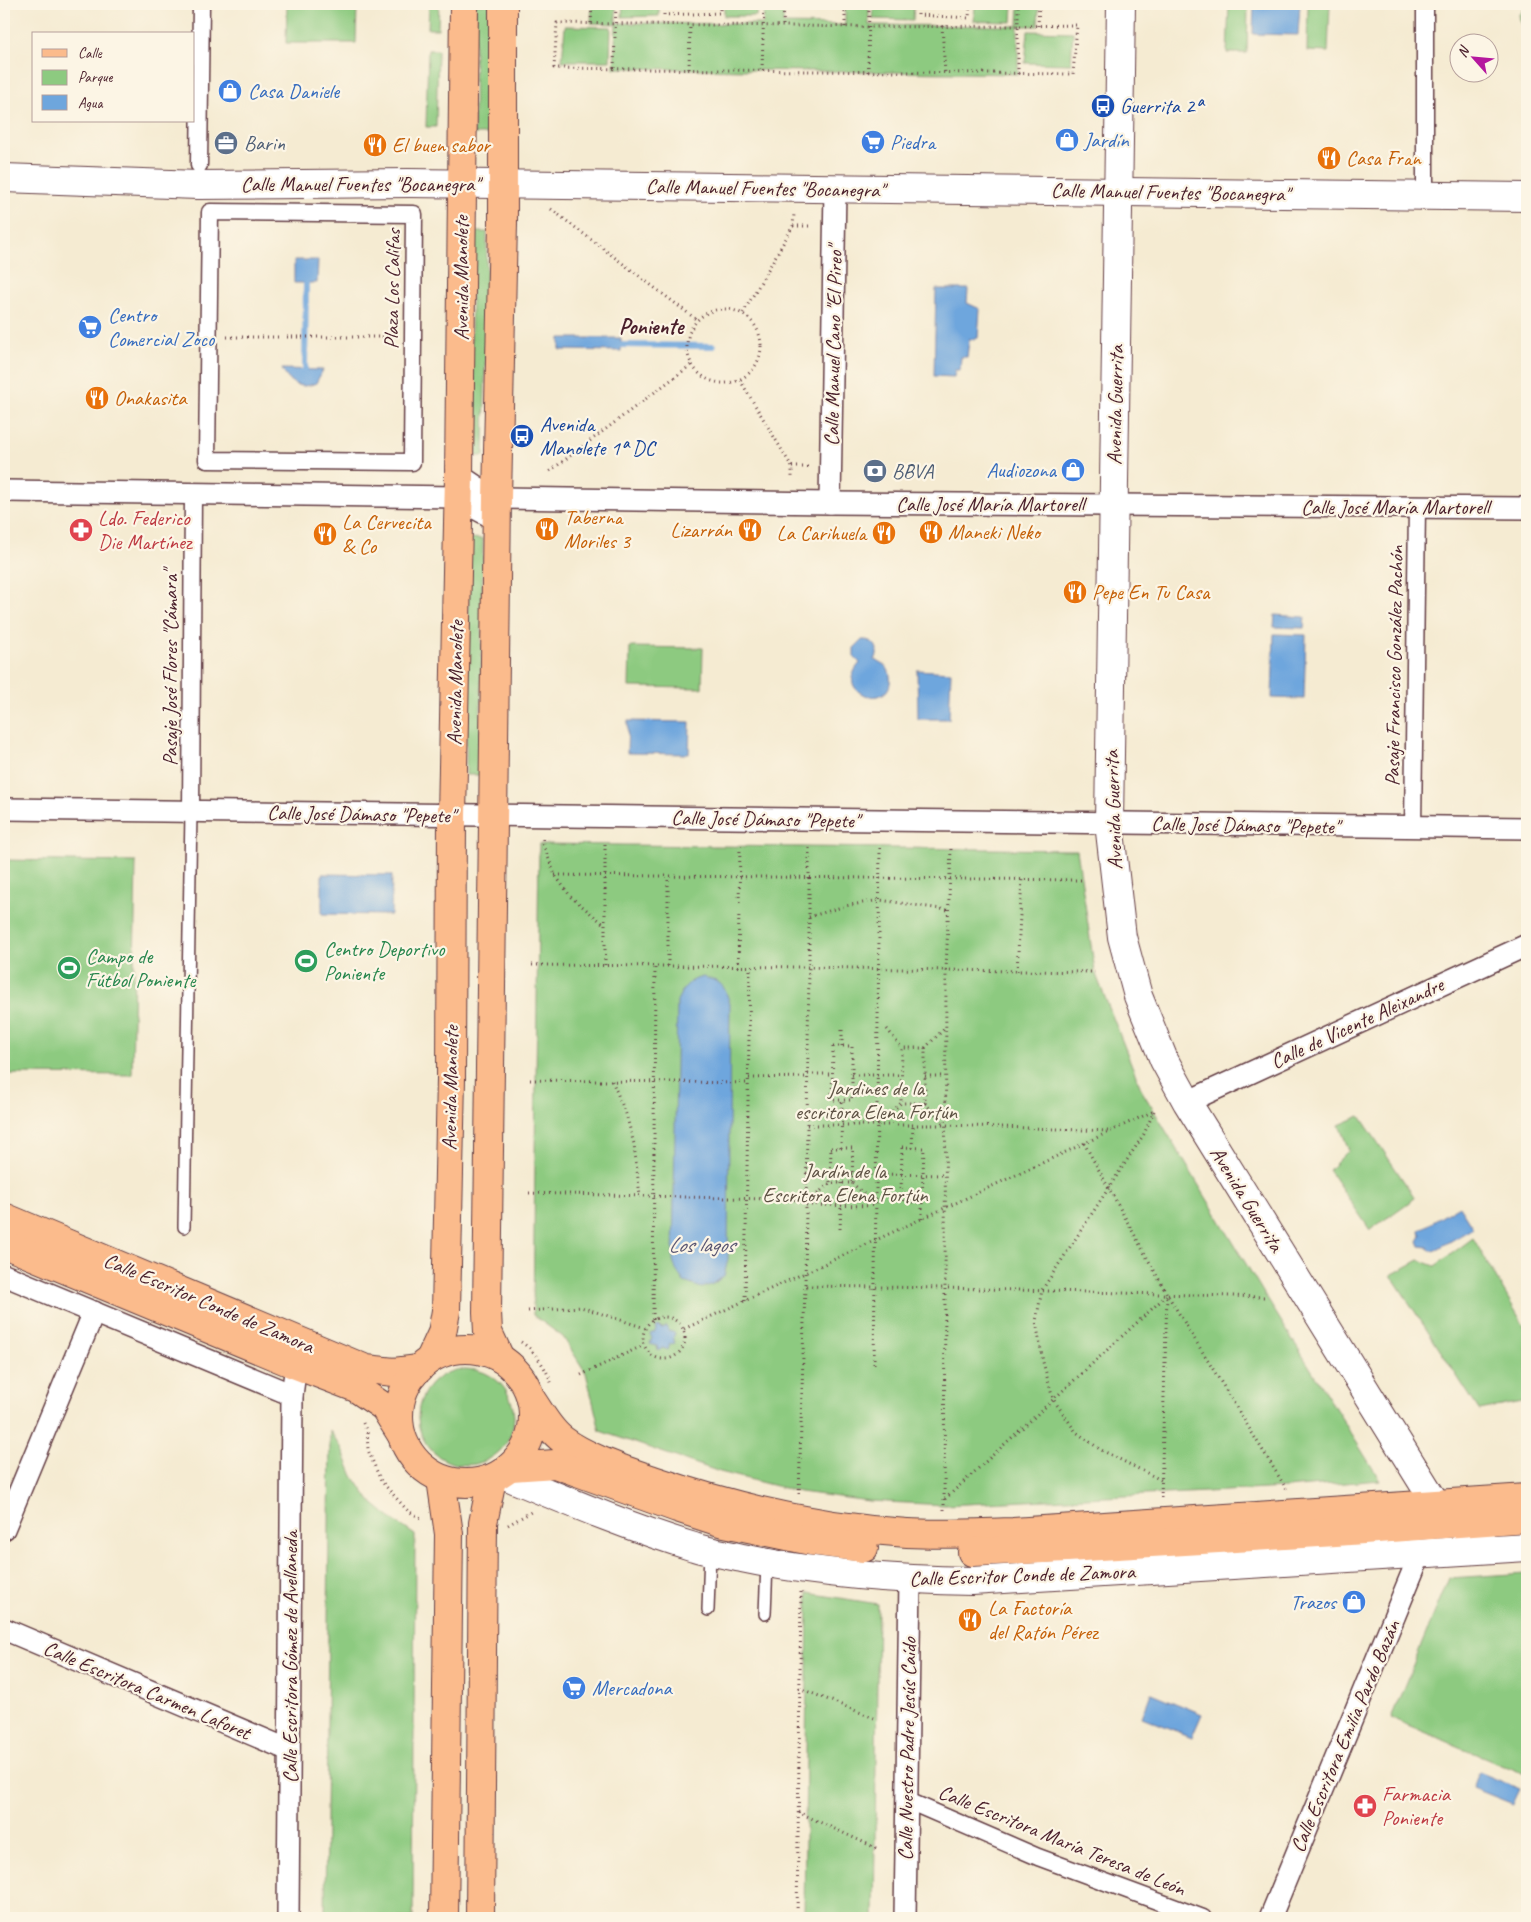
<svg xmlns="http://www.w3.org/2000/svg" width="1531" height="1922" viewBox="0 0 1531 1922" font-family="Caveat,sans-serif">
	<rect width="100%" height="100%" fill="#fcf5e5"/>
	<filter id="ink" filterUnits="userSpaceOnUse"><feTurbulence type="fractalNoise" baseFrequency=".02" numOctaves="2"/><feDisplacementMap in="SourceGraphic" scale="10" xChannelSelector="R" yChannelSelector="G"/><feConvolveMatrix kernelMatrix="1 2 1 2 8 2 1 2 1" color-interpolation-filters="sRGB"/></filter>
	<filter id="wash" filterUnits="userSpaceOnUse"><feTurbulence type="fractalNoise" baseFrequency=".0096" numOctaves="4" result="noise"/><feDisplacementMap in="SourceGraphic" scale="20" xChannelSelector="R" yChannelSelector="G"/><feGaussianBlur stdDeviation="1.12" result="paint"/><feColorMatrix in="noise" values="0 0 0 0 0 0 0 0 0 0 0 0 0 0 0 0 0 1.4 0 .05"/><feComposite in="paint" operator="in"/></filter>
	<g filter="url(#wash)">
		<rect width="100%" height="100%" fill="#f5ebd2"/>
		<g fill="#8dca80" stroke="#6c7456">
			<polygon points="287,4 357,4 356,43 286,43"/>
			<polygon points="429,4 439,4 438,29 428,29"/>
			<polygon points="475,4 490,4 488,134 474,134"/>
			<polygon points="592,4 616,4 616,23 763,24 764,4 784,4 783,24 845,25 845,4 869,4 869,25 1018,26 1019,4 1039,4 1038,26 1018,26 1018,74 614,68 616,24 591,23"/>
			<polygon points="623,4 659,4 659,16 622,17"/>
			<polygon points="724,4 757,4 756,16 724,16"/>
			<polygon points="874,4 914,4 913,20 873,19"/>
			<polygon points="975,4 1013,4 1012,22 974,21"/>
			<polygon points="1229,4 1248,4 1247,53 1227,53"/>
			<polygon points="1308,4 1330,4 1328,52 1307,51"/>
			<polygon points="1527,6 1527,51 1523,51 1522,24 1520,21 1519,14"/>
			<polygon points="565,26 611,27 610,61 562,61"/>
			<polygon points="1028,31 1073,32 1071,64 1025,63"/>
			<polygon points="428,50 438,50 436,127 426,127"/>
			<polygon points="473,232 487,232 484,456 469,456"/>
			<polygon points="469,538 483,539 480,775 466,775"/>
			<polygon points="630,647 703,648 702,688 629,687"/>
			<polygon points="539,844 1077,850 1095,972 1142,1091 1266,1297 1380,1480 1286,1488 945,1505 869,1501 800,1492 720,1472 600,1431 586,1373 563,1337 533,1315"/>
			<polygon points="4,860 136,862 132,1075 4,1074"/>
			<polygon points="1360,1116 1415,1198 1370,1230 1329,1170 1349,1150 1339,1125"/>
			<polygon points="1473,1238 1527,1331 1527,1401 1479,1410 1391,1275 1419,1260 1435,1266"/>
			<circle cx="466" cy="1417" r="48"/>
			<polygon points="330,1431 341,1447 353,1476 370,1501 393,1520 415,1535 413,1918 325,1918"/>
			<polygon points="1527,1573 1527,1775 1391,1718 1449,1578"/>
			<polygon points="808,1593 878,1604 874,1918 804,1918"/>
		</g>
		<g fill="#6ea6dd" stroke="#5c6284">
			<polygon points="1254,4 1300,4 1298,35 1253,34"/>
			<polygon points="294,260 318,260 317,283 294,283"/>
			<polygon points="936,289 968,289 967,303 980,309 978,338 969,340 967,357 961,357 960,370 955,370 954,377 934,376"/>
			<polygon points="560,338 621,338 621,351 560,350"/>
			<path d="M282,369L323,370L316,383C300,390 289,384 282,369Z"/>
			<polygon points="1275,615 1305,617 1304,628 1274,627"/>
			<polygon points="1274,634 1306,635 1304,699 1272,698"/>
			<path d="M862,640C874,639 881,649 875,660C883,663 889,667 890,676C895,712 831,696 860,663L854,657V648Z"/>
			<polygon points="917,670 951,672 949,719 918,719"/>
			<polygon points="628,721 690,722 689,754 627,753"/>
			<polygon points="322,874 392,875 391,915 322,914"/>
			<path d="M703,977C723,982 724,985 730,1004L728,1259L724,1276L713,1284L702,1288L684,1282L676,1270L673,1260L677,1001C683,988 688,980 703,977Z"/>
			<polygon points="1459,1206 1473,1228 1434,1251 1430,1251 1428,1247 1420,1246 1418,1241 1421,1236 1420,1230"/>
			<polygon points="657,1326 663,1328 667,1326 669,1331 675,1333 673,1338 675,1343 670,1344 668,1350 663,1348 658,1351 657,1346 650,1344 652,1338 650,1334 655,1332"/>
			<polygon points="1151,1693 1202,1714 1192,1737 1142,1717"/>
			<polygon points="1479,1772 1520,1789 1513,1804 1473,1788"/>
		</g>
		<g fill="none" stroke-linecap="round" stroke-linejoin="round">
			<g stroke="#6ea6dd" stroke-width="6">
				<polyline points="620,345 713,346"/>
				<polyline points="305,369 306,283"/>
			</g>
		</g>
	</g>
	<g filter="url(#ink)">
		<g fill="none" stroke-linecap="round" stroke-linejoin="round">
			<g stroke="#643e44" stroke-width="14">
				<g id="service">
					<polyline points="184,1227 191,812"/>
					<polyline points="708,1610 710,1551"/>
					<polyline points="765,1614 767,1563"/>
				</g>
			</g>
			<g stroke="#643e44" stroke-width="19">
				<g id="pedestrian">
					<polyline points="199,165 201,4"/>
					<polyline points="1425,196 1425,4"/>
					<polygon points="210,212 414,214 412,462 207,460"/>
					<polyline points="191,812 193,494"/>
					<polyline points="1413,827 1417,507"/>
					<polyline points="906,1800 1038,1857 1203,1918"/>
				</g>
			</g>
			<g stroke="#643e44" stroke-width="24">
				<g id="minor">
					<polyline points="459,475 486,493 497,498 830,503 1527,508"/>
					<polyline points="4,491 459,497 471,506 497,520"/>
					<polyline points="830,503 835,188"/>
					<polyline points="4,809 1527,828"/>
					<polyline points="1187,1102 1527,945"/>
					<polyline points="4,1275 292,1395"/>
					<polyline points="4,1529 94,1312"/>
					<polyline points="4,1629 289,1750"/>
					<polyline points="288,1918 292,1395 296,1365"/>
					<polyline points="905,1918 910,1580"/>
					<polyline points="1270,1918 1420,1554"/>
				</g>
			</g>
			<g stroke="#643e44" stroke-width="30">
				<g id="tertiary">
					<polyline points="1121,4 1109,823 1122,937 1138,996 1164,1060 1187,1102 1436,1504 1457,1523 1491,1549"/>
					<polyline points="4,178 198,185 408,183 1527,197"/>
					<path d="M502,1474C565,1500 628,1527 694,1547C709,1552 726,1554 742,1558C818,1574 894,1580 972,1581L1527,1547"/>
				</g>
			</g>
			<g stroke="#643e44" stroke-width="30">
				<g id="primary">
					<polyline points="4,1217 366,1369 394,1372 419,1369"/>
					<polyline points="4,1244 296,1365 356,1388 384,1407 401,1434"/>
					<circle cx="466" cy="1416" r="67"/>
					<polyline points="500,1358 488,1332 487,1312 497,498 503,223 503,4"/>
					<polyline points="430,1359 442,1333 446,1311 451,1079 452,816 459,475 464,4"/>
					<path d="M531,1399C541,1413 549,1430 563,1440C587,1458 625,1470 653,1480C735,1508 820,1527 907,1533C943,1535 978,1533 1013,1532L1527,1498"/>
					<polyline points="511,1467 555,1464 677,1508 720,1522 811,1541 864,1548"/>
					<polyline points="441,1479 449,1534 444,1918"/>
					<polyline points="972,1552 1067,1548 1336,1532 1527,1518"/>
					<polyline points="480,1918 483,1523 492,1479"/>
				</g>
			</g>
			<g stroke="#643e44" stroke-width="3" stroke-dasharray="1 4" stroke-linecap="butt">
				<polyline points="664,4 664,15 720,13 720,4"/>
				<polyline points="918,4 918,15 969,18 970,4"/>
				<polyline points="591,23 592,4"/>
				<polyline points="783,25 784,4"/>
				<polyline points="942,26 945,73"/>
				<polyline points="1038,26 1039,4"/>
				<polyline points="845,27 845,4"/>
				<polyline points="614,68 616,4"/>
				<polyline points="689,69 690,24"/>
				<polyline points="762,70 764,4"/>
				<polyline points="868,72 869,4"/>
				<polyline points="1018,74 1018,26 1077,25 1073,74 554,68 557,23 868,27 1018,26 1018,4"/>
				<polyline points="551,209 697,320"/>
				<polyline points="793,226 813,226"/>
				<circle cx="724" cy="346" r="37"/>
				<polyline points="743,313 793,226 794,214"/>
				<polyline points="227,337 395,337"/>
				<polyline points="740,380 792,467 792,478"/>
				<polyline points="792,467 809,467"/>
				<polyline points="550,471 691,365"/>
				<polyline points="543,839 543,844 555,875 571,897 605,925"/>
				<polyline points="951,849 946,970 1095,972"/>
				<polyline points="555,875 1081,880"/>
				<polyline points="809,917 845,906 880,900 948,910"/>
				<polyline points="532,965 809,967 809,847"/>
				<polyline points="605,965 605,844"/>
				<polyline points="668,966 668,876"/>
				<polyline points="738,967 740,846"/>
				<polyline points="1017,971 1022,879"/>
				<polyline points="887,1029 902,1048"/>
				<polygon points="833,1046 852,1046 852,1100 832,1100"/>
				<polyline points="842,1046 842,1028"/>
				<polyline points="925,1048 946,1027"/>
				<polyline points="808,1074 833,1074"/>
				<polyline points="852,1075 902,1075"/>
				<polyline points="925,1076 945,1076"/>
				<polyline points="749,1078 807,1077"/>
				<polyline points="530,1080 749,1083"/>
				<polyline points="612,1081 626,1114 634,1144 640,1196"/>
				<polyline points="925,1103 945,1125"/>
				<polyline points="1154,1111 1144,1134 1042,1290 1036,1321 1043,1362 1053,1399 1076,1432 1101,1450 1161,1480"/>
				<polyline points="807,1125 946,1125 1110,1131"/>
				<polyline points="878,1125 901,1103 925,1103 925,1048 902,1048 901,1103"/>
				<polyline points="1084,1143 1167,1294 1287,1490"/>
				<polygon points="902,1147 924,1148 922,1202 904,1202 904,1195 901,1195"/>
				<polygon points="831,1148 853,1148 852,1183 830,1183"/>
				<polyline points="841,1148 842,1100"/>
				<polyline points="912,1148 913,1126"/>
				<polyline points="806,1173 945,1175"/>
				<polyline points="852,1183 876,1205"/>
				<polyline points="529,1193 806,1200"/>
				<polyline points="806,1204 830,1183"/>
				<polyline points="806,1205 876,1206"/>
				<polyline points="922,1219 922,1202"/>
				<polyline points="840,1229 842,1183"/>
				<polyline points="745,1301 750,967"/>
				<polyline points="528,1311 581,1307 645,1328"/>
				<circle cx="664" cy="1338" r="21"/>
				<polyline points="653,1319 655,966"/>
				<polyline points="684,1329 1154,1111"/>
				<path d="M521,1342C535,1351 547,1369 552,1385"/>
				<polyline points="874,1364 880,848"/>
				<polyline points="581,1375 644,1345"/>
				<polyline points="363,1423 367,1432 368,1450 381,1481 408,1511 423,1519"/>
				<polyline points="799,1494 805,1286 809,967 946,970 945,1288 805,1286"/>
				<polyline points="1161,1498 1167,1295"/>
				<polyline points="945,1499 1167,1295"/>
				<polyline points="944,1510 945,1288 1266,1297"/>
				<polyline points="508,1525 531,1512"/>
				<polyline points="799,1688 874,1718"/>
				<polyline points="798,1812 878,1849"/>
				<polyline points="797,1918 801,1591"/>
			</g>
			<use href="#service" stroke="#fff" stroke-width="11"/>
			<use href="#pedestrian" stroke="#fff" stroke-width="16"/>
			<use href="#minor" stroke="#fff" stroke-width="21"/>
			<use href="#tertiary" stroke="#fff" stroke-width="28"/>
			<use href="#primary" stroke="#fbbb8c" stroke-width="28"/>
		</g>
	</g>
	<defs>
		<g id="shop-disc" transform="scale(1.25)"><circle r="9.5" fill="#3f7fe0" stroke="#fcf5e5"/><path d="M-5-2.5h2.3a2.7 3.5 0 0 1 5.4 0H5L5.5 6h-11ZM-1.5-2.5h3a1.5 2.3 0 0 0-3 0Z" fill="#fff"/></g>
		<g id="bus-disc" transform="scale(1.25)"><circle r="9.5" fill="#1a4fb4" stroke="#fcf5e5"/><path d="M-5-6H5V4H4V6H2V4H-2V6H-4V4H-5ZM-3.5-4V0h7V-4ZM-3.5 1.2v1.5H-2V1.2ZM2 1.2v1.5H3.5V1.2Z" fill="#fff"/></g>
		<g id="supermarket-disc" transform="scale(1.25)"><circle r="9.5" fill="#3f7fe0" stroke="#fcf5e5"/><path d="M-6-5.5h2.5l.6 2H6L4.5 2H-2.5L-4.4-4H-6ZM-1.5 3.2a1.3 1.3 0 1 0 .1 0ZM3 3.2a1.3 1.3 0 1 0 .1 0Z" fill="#fff"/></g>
		<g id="office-disc" transform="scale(1.25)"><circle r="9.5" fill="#5c6f8a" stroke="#fcf5e5"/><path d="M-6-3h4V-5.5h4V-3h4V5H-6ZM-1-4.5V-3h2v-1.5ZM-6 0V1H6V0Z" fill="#fff"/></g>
		<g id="restaurant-disc" transform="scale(1.25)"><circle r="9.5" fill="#e8710a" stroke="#fcf5e5"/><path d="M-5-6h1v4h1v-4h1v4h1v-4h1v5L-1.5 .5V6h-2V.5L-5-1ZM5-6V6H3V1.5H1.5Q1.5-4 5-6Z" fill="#fff"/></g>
		<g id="bank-disc" transform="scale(1.25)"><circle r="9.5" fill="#5c6f8a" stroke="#fcf5e5"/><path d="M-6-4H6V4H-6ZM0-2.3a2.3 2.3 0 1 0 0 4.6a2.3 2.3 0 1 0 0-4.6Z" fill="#fff"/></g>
		<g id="pharmacy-disc" transform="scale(1.25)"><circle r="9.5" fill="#e0444e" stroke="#fcf5e5"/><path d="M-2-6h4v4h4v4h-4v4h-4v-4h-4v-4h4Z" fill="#fff"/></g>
		<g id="stadium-disc" transform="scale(1.25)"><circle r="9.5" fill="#2e9e5b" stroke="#fcf5e5"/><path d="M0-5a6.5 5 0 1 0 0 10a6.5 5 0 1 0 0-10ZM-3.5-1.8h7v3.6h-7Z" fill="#fff"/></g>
	</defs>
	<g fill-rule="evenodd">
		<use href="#shop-disc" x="230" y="91"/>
		<use href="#bus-disc" x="1103" y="106"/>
		<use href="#shop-disc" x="1067" y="140"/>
		<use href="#supermarket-disc" x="873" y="142"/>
		<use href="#office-disc" x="226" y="143"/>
		<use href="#restaurant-disc" x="375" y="145"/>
		<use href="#restaurant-disc" x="1329" y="158"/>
		<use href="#supermarket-disc" x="90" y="327"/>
		<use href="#restaurant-disc" x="97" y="398"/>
		<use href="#bus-disc" x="522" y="436"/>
		<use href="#shop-disc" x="1073" y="470"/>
		<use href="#bank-disc" x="875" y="471"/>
		<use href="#restaurant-disc" x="547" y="529"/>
		<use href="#pharmacy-disc" x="81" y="530"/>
		<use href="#restaurant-disc" x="750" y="530"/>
		<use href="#restaurant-disc" x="931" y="532"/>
		<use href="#restaurant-disc" x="884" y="533"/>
		<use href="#restaurant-disc" x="325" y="534"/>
		<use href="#restaurant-disc" x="1075" y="592"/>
		<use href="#stadium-disc" x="306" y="961"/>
		<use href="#stadium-disc" x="69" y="968"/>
		<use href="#shop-disc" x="1354" y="1602"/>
		<use href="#restaurant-disc" x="970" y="1620"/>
		<use href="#supermarket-disc" x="574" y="1688"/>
		<use href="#pharmacy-disc" x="1365" y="1806"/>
	</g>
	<g text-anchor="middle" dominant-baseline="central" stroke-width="4.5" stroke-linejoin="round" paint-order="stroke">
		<g font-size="21" fill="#366cbe" stroke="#fcf5e5" text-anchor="start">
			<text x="248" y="91">Casa Daniele</text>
			<text x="1084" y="140">Jardín</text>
			<text x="890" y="142">Piedra</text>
			<text x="108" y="315">Centro<tspan x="108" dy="24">Comercial Zoco</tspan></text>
			<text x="1056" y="470" text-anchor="end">Audiozona</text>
			<text x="1336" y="1602" text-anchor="end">Trazos</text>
			<text x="592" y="1688">Mercadona</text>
		</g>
		<g font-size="21" fill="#164399" stroke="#fcf5e5" text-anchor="start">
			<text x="1120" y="106">Guerrita 2ª</text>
			<text x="540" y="424">Avenida<tspan x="540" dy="24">Manolete 1ª DC</tspan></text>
		</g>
		<g font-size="21" fill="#4e5e75" stroke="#fcf5e5" text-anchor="start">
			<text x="244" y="143">Barin</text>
			<text x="892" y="471">BBVA</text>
		</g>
		<g font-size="21" fill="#c56008" stroke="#fcf5e5" text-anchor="start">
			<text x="392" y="145">El buen sabor</text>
			<text x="1346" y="158">Casa Fran</text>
			<text x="114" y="398">Onakasita</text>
			<text x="564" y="517">Taberna<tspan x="564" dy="24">Moriles 3</tspan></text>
			<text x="342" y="522">La Cervecita<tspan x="342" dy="24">&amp; Co</tspan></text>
			<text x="732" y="530" text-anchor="end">Lizarrán</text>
			<text x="948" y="532">Maneki Neko</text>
			<text x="866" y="533" text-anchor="end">La Carihuela</text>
			<text x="1092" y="592">Pepe En Tu Casa</text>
			<text x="988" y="1608">La Factoría<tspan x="988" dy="24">del Ratón Pérez</tspan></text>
		</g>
		<g font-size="21" fill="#4a1f2b" stroke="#fcf5e5">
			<text x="360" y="184">Calle Manuel Fuentes "Bocanegra"</text>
			<text transform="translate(765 188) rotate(1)">Calle Manuel Fuentes "Bocanegra"</text>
			<text transform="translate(1170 192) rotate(1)">Calle Manuel Fuentes "Bocanegra"</text>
			<text transform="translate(461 278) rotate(-90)">Avenida Manolete</text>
			<text transform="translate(392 289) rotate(-89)">Plaza Los Califas</text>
			<text transform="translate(833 346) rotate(-89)">Calle Manuel Cano "El Pireo"</text>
			<text transform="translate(1115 405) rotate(-89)">Avenida Guerrita</text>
			<text x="990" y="504">Calle José María Martorell</text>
			<text x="1395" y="507">Calle José María Martorell</text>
			<text transform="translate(1394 666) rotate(-89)">Pasaje Francisco González Pachón</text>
			<text transform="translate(170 668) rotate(-90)">Pasaje José Flores "Cámara"</text>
			<text transform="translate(455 683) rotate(-89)">Avenida Manolete</text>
			<text transform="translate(1113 810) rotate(-92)">Avenida Guerrita</text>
			<text transform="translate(361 814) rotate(1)">Calle José Dámaso "Pepete"</text>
			<text transform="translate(765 819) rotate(1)">Calle José Dámaso "Pepete"</text>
			<text transform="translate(1245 825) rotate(1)">Calle José Dámaso "Pepete"</text>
			<text transform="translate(1357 1023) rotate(-25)">Calle de Vicente Aleixandre</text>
			<text transform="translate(450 1088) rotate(-89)">Avenida Manolete</text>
			<text transform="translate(1247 1199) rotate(58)">Avenida Guerrita</text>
			<text transform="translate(209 1303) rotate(23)">Calle Escritor Conde de Zamora</text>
			<text transform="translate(1022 1575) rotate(-2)">Calle Escritor Conde de Zamora</text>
			<text transform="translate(290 1657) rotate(-90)">Calle Escritora Gómez de Avellaneda</text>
			<text transform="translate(147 1690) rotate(23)">Calle Escritora Carmen Laforet</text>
			<text transform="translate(1345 1736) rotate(-67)">Calle Escritora Emilia Pardo Bazán</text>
			<text transform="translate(907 1749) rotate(-89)">Calle Nuestro Padre Jesús Caído</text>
			<text transform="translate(1062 1840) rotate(22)">Calle Escritora María Teresa de León</text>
		</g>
		<g font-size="21" fill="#be3a42" stroke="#fcf5e5" text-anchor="start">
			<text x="98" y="518">Ldo. Federico<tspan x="98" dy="24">Die Martínez</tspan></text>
			<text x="1382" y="1794">Farmacia<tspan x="1382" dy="24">Poniente</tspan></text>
		</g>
		<g font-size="21" fill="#27864d" stroke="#fcf5e5" text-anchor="start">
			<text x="324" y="949">Centro Deportivo<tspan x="324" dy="24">Poniente</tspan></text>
			<text x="86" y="956">Campo de<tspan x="86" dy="24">Fútbol Poniente</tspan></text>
		</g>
		<g font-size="21" fill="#5e5244" stroke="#fcf5e5">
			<text x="876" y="1088">Jardines de la<tspan x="876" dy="24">escritora Elena Fortún</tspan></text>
			<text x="845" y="1171">Jardín de la<tspan x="845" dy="24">Escritora Elena Fortún</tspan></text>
		</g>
		<g font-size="22" font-weight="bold" fill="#4a1f2b" stroke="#fcf5e5">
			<text x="651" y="327">Poniente</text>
		</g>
		<g font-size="22" font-style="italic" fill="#585572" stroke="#fcf5e5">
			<text x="701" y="1245">Los lagos</text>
		</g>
	</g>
	<rect width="1531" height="1922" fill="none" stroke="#fcf5e5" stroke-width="20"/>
	<rect x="32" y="32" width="162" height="90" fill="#fcf5e5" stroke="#b59f9b"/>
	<rect x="42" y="49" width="25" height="8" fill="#fbbb8c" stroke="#b59f9b"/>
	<text x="78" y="58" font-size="15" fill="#4a1f2b">Calle</text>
	<rect x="42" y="70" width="25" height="15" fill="#8dca80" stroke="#b59f9b"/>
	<text x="78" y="82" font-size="15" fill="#4a1f2b">Parque</text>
	<rect x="42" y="95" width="25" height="15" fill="#6ea6dd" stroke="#b59f9b"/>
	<text x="78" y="108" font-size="15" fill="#4a1f2b">Agua</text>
	<g transform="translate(1474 58) rotate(297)"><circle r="24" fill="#fcf5e5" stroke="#b59f9b"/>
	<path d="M0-4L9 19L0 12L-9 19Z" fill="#b5179e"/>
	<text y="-8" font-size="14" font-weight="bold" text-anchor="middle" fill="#4a1f2b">N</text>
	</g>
</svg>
